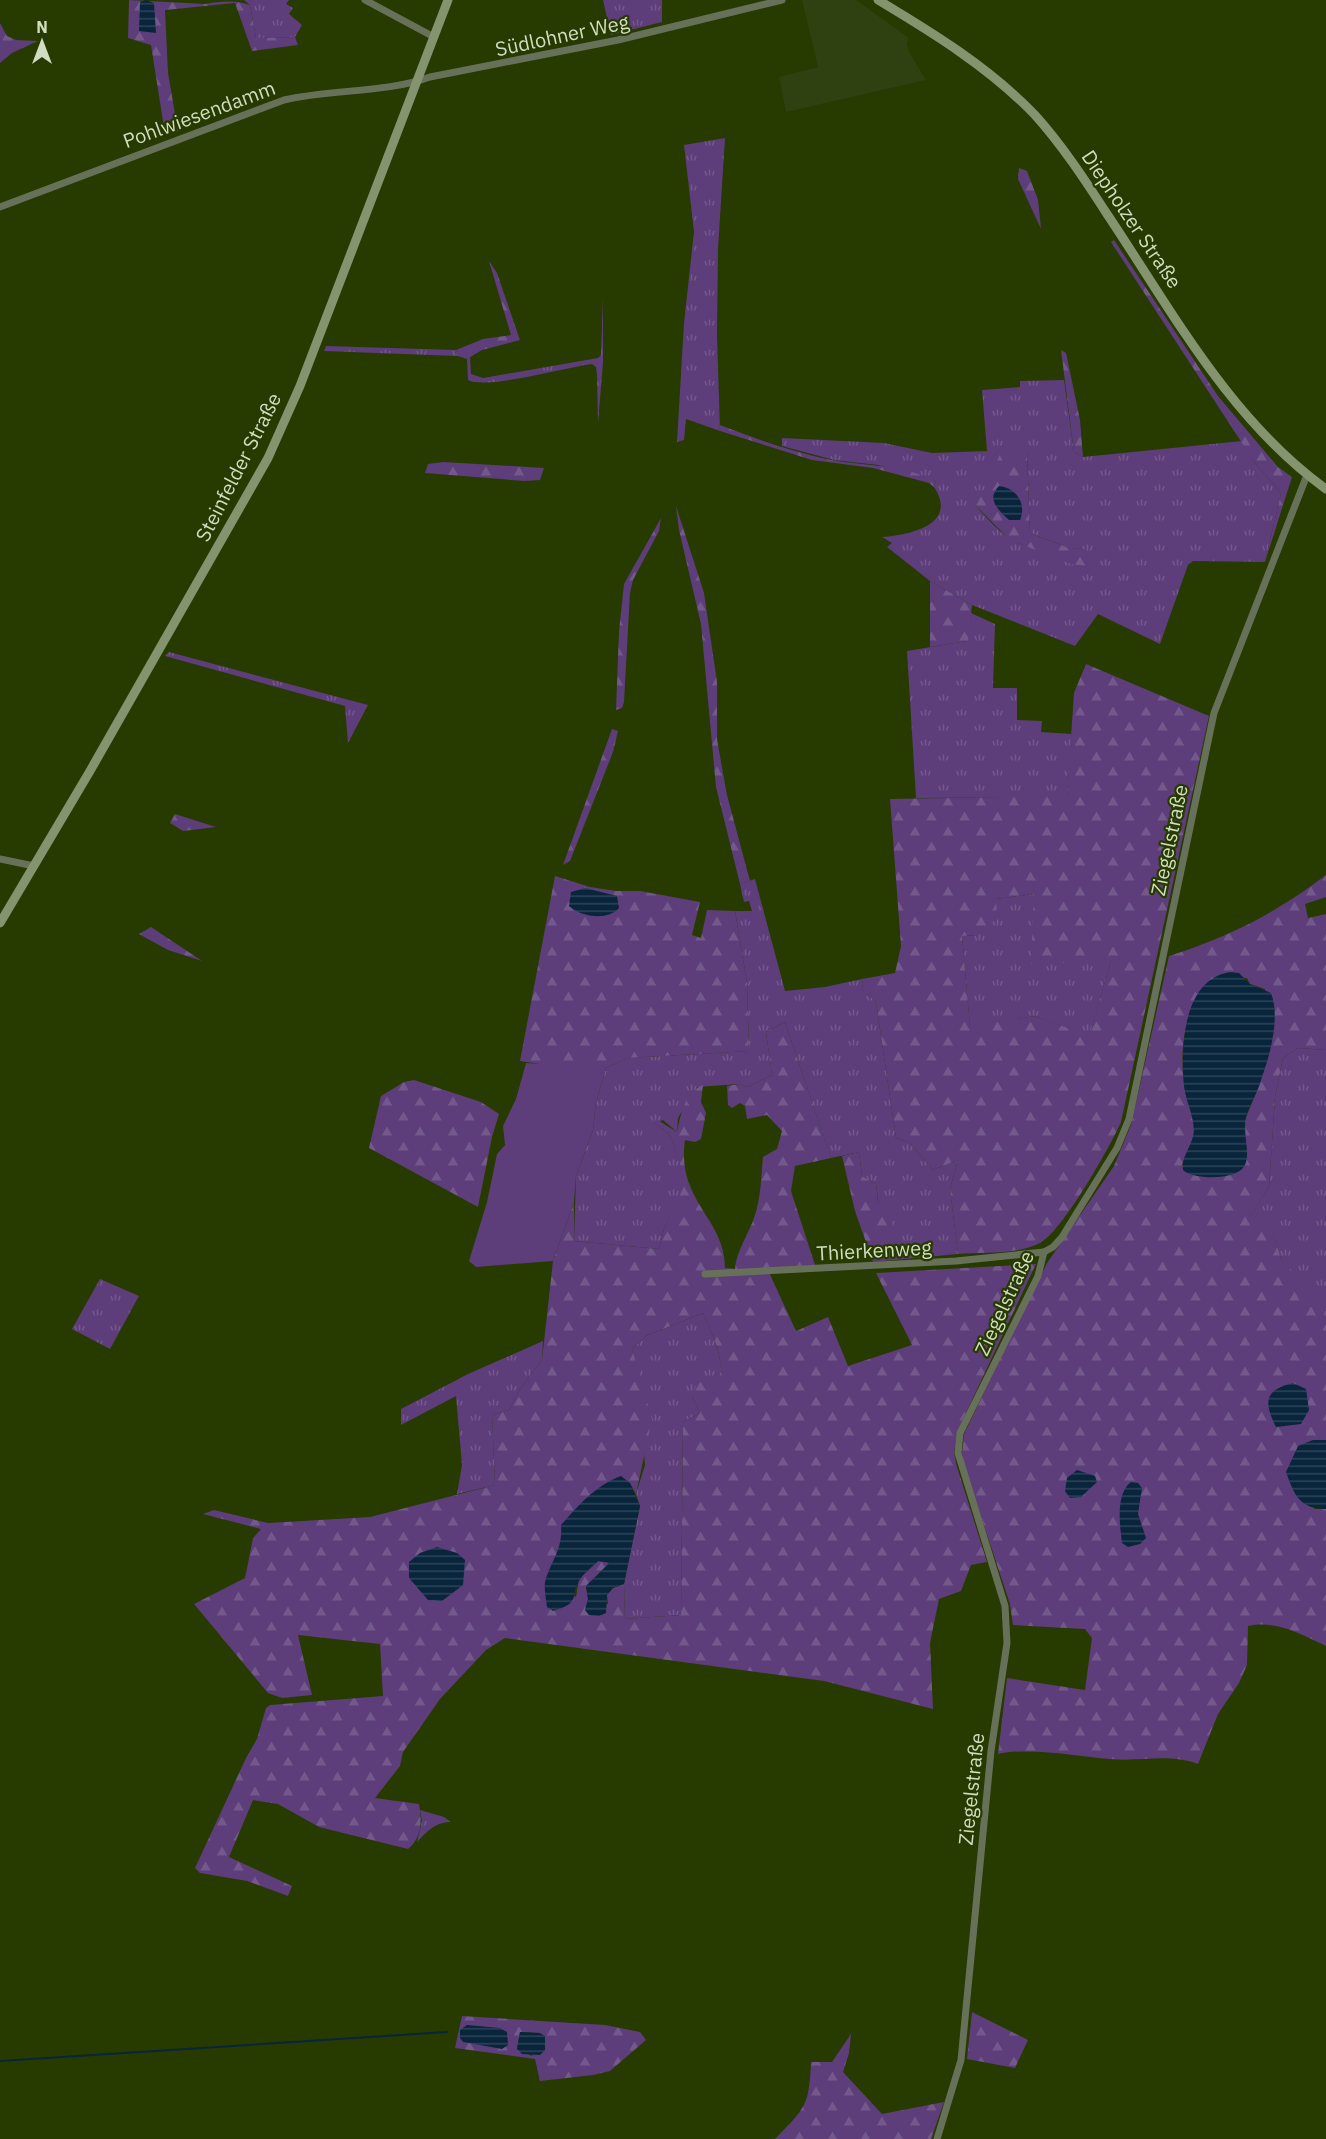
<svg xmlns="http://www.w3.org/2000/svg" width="1326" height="2139" viewBox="0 0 1326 2139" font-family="'IBM Plex Sans',sans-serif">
	<defs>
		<pattern id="grass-tufts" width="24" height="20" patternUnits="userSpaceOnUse" patternTransform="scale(1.5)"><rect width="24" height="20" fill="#5d3d7a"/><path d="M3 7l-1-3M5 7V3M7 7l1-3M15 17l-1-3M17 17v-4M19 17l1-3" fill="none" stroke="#73598b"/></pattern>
		<pattern id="forest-firs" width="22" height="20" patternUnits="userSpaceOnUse" patternTransform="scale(1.5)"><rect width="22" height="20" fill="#5d3d7a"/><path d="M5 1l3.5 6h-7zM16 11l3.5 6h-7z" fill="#73598b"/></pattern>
		<pattern id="water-rules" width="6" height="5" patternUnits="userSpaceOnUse" patternTransform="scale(1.5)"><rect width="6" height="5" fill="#09253c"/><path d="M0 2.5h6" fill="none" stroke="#2c4456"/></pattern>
	</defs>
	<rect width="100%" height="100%" fill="#273a00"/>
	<polygon fill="#2f4011" points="802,0 856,0 909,38 907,44 909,52 926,80 786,112 779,77 818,67"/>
	<g fill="url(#grass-tufts)" fill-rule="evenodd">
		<polygon points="244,0 289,0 286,4 293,8 289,14 302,25 295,37 256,38 250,5"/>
		<polygon points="603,0 662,0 662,22 611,35"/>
		<polygon points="725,138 718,249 717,334 720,431 686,419 684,440 677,442 684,323 694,232 684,145"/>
		<path d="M603,297V362L598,423L597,375L596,367L592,364C567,367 486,390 468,380L467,359L470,357L471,374L483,378L598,358L601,355Z"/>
		<polygon points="326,346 456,350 458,356 324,351"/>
		<path d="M1064,380L1074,452L1083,457L1242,441L1255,463L1281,493L1265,562L1193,561L1188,565L1160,644L1098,614L1075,646L972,605L930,581L887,547L892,543L882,537C909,535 959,525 934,487L936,481L878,465L834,460L782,446V438L884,443L932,453L987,451L982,390L1020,387V381ZM1027,451L1030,533L1069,548L1085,549C1024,548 1018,554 976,506Z"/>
		<polygon points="971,613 995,624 993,688 1017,688 1017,720 1042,721 1041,732 1072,734 1067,797 916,798 907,651 967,641"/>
		<polygon points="169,652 368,705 348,743 345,706 165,656"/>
		<polygon points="755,879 785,991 825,987 862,979 863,990 876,1002 896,1138 909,1142 933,1170 958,1160 950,1189 958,1254 873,1262 885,1255 876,1184 862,1176 859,1152 831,1158 785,1022 766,1032 772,1075 747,1087 739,1084 697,1087 678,1118 677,1132 663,1120 655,1123 668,1133 673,1142 687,1182 664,1229 659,1249 574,1241 576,1176 593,1130 596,1103 606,1068 628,1058 749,1051 747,983 735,911 752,911 749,901 744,902 740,884"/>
		<polygon points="1034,894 1111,961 1089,1037 1035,1016 970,1027 962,936 976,935 996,899"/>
		<polygon points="1298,1048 1326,1050 1326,1319 1281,1259 1272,1230 1249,1218 1269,1187 1275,1097 1283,1058"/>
		<polygon points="100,1279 139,1296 110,1349 72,1329"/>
		<path d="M703,1313C711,1332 732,1372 714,1389C710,1393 699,1394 692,1396L700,1413L683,1422L681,1615L625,1619L624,1584L640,1506L636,1494L645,1465L638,1377L632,1349L646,1336Z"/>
		<polygon points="543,1341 542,1360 520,1389 509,1410 492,1415 495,1485 457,1494 462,1465 456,1396 401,1425 401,1409 468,1374"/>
		<path d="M420,1810L444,1817L451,1822C435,1822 428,1831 417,1842L422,1821Z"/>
	</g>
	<g fill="url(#forest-firs)" fill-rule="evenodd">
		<path d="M129,0L205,4C219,1 237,0 250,5L256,38L295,37L298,45L252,51L235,3L165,10L168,73L178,131L165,134L151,45L128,38Z"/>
		<polygon points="0,23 7,36 16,40 38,41 12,53 0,63"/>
		<polygon points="1019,168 1027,171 1038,200 1041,229 1018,179"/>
		<polygon points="1114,240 1218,396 1278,467 1292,477 1265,562 1281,493 1255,463 1111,242"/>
		<polygon points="489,261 497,273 520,340 482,350 467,359 458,356 456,350 483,339 511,335"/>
		<polygon points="1061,350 1066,353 1080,420 1083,457 1074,452"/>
		<path d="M720,425C756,439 793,452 831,460C866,466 904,465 936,481L934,487L929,483L873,468L812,460L720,431Z"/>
		<polygon points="1002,450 1027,451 1030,533 1069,548 1085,549 1085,566 1071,564 1010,540 976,506"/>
		<polygon points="443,462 544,468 540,480 524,481 425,473 428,464"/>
		<polygon points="676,506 704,593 717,682 717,739 721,762 727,795 750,881 740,884 716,787 701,624 679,530"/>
		<polygon points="661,518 659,531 633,580 630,593 624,702 622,708 616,710 619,631 624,584"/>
		<polygon points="930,581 972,605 968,641 930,647"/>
		<path d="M1086,664L1209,716L1121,1122C1110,1147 1062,1232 1040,1243C1017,1255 983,1252 958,1254L950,1189L958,1160L933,1170L909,1142L896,1138L876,1002L863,990L862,979L895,973L901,946L890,799L1067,796L1074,693ZM1034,894L1031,964L1111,961L1089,1036L1035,1016L970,1026L962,936L976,935L997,918L996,899Z"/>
		<polygon points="612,729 618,731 613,752 570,861 563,865"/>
		<polygon points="175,814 216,827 183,831 170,823"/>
		<path d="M1326,875V897L1305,904L1308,918L1326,914V1050L1298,1048L1283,1058L1275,1097L1269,1187L1250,1217L1272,1229L1281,1259L1315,1295L1326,1319V1440H1313L1314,1509H1326V1646C1300,1634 1276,1620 1248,1626L1247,1665L1239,1683L1218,1714L1198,1764C1168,1753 1142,1762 1110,1759C1076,1756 1031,1747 998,1754L1007,1678L1085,1690L1092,1638L1085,1629L1013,1625L1010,1604L964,1465L962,1453L964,1434L1047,1263L1114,1166L1131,1125L1169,956C1231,936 1274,914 1326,875ZM1221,974L1247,978L1250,984L1265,989L1260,1083L1245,1120L1246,1158L1199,1175L1190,1174L1182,1165C1186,1152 1194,1143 1194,1130C1194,1117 1187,1103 1185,1090C1178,1047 1184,1000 1221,974Z"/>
		<polygon points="555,876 590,887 616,891 640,891 700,902 692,935 701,938 707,910 735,911 747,983 749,1051 628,1058 606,1068 566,1068 520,1061"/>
		<polygon points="151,927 202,961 168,950 139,934"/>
		<path d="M785,1022L831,1158L795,1166L791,1191L815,1265L767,1268L796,1331L828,1317L848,1366L912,1345L876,1273L1036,1264L957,1432L954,1453L957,1467L987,1562L971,1565L961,1591L939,1599L930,1643L933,1709L824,1681L505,1638L486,1650L440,1699L403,1752L400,1766L375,1798L419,1804C422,1822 422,1837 408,1849L319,1827L278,1804L253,1800L229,1857L292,1886L288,1896L247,1881L200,1873L195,1868L246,1758L257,1739L266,1708L270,1705L383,1696L380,1644L298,1635L312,1695L282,1698L268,1693L194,1604L245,1578L253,1538L261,1529L203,1514L214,1510L268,1523L370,1517L495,1485L492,1415L509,1410L520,1389L542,1360L553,1261L574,1202V1241L659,1249L664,1229L686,1182L673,1142L668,1133L655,1123L656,1119L677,1132C680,1117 685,1091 703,1085L701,1102L706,1113L701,1139L695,1142L685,1140C676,1201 725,1218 725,1268L735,1269C736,1251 750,1232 755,1215C761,1197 761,1176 763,1157L777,1149L782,1131L767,1115L747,1119L745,1106L740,1103L732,1108L728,1105L727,1086L739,1084L747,1087L772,1075L766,1032ZM703,1313C713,1338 730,1365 714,1389L706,1379L697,1383L692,1396L700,1413L683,1422L681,1615L625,1619L624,1584L613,1588L607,1595L608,1604L585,1610L588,1599L586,1586L610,1562L598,1561L579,1579L576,1597L545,1583L558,1555L562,1537L630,1483L636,1494L652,1419L632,1349L646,1336Z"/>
		<polygon points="414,1080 481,1102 499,1114 492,1137 478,1207 369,1148 381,1096 404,1082"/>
		<path d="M859,1152L862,1176L876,1184L878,1202L888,1206C895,1234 901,1246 873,1262L855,1211L842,1156Z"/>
		<polygon points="972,2012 1028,2040 1015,2068 967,2059"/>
		<path d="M462,2016L605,2025L640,2032L646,2040L610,2071L593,2075L540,2081L535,2059L455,2048ZM520,2032L540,2033L532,2056L517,2049Z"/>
		<path d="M851,2034L849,2053L843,2072L882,2114L944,2102L931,2139H775C806,2107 809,2106 811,2062H832Z"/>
	</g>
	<polygon fill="#5d3d7a" points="526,1063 606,1068 596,1103 593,1130 576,1176 574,1202 553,1261 476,1267 469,1261 487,1202 497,1154 505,1145 503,1126 516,1099"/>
	<g fill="url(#water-rules)">
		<polygon points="146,0 154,3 156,33 139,31 140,2"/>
		<path d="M999,486C1016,488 1027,503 1020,520H1009C998,510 986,499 999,486Z"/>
		<path d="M585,888L617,896L619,908C608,921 581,917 569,906L571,892Z"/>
		<path d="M1230,972L1239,973L1250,984L1271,993C1281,1020 1269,1057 1260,1083C1256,1096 1247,1109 1245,1122C1243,1136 1252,1157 1243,1168C1233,1180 1194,1180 1183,1170C1181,1156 1193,1145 1194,1131C1194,1116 1186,1101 1184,1086C1181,1048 1182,980 1230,972Z"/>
		<path d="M1293,1383L1306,1389L1309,1410L1301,1424L1276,1427C1263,1401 1265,1390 1293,1383Z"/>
		<path d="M1313,1440H1326V1509C1299,1509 1294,1494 1286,1472L1298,1446Z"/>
		<polygon points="1077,1470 1095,1476 1097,1482 1081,1497 1070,1498 1065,1491 1067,1478"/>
		<path d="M621,1476L630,1483L640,1506L624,1584L613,1588L607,1595L606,1613L599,1616L589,1615L585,1610L588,1599L586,1586L610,1563L598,1561C593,1566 585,1572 581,1578C568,1595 584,1602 553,1611L547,1607C546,1599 544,1589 545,1582C551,1560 563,1550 561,1525C578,1506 596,1485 621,1476Z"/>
		<path d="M1131,1482L1138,1483L1142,1488L1138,1514L1146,1538L1140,1544L1128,1547L1122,1543C1120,1526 1115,1494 1131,1482Z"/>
		<polygon points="437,1547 457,1553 465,1560 463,1585 442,1601 428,1600 409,1578 409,1562 420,1553"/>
		<polygon points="467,2025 500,2028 507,2032 508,2045 502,2049 463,2042 460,2038 460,2030"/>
		<polygon points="520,2032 540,2033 545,2036 545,2050 540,2055 522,2054 517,2049"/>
	</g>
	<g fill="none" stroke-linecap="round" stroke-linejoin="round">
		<polyline stroke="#09253c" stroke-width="2" points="0,2061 447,2032"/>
		<g stroke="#67715a" stroke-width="7">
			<polyline points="365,0 434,37"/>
			<path d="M0,207L284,100C331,89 387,93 430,77L618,40L782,0"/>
			<polyline points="0,859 34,866"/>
			<polyline points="705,1274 956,1261 1044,1252"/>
			<polyline points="937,2139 961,2060 991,1751 1007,1643 1005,1606 958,1453 960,1433 1038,1276 1044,1252 1053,1247 1062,1237 1117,1148 1129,1119 1214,713 1307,475"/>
		</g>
		<g stroke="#84946f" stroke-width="9">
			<path d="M878,0C933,33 990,68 1035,115C1062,145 1085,180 1107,214C1172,311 1230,420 1326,489"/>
			<polyline points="0,923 90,771 268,458 300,386 448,0"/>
		</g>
	</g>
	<g text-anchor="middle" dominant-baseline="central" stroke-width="4.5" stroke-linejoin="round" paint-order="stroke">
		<g font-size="20" fill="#d1ddc1" stroke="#273a00">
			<text transform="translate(562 35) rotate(-12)">Südlohner Weg</text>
			<text transform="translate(199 114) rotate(-20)">Pohlwiesendamm</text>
			<text transform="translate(1132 219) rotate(56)">Diepholzer Straße</text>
			<text transform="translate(238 467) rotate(-63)">Steinfelder Straße</text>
			<text transform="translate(1169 840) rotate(-78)">Ziegelstraße</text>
			<text transform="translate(874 1250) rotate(-3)">Thierkenweg</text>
			<text transform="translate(1004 1303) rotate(-65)">Ziegelstraße</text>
			<text transform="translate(971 1789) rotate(-84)">Ziegelstraße</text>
		</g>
	</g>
	<g transform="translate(42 42)" stroke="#273a00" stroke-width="4.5" paint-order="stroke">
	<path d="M0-4.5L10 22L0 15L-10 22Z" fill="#d1ddc1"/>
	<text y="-9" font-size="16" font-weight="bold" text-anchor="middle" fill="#d1ddc1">N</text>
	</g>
</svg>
